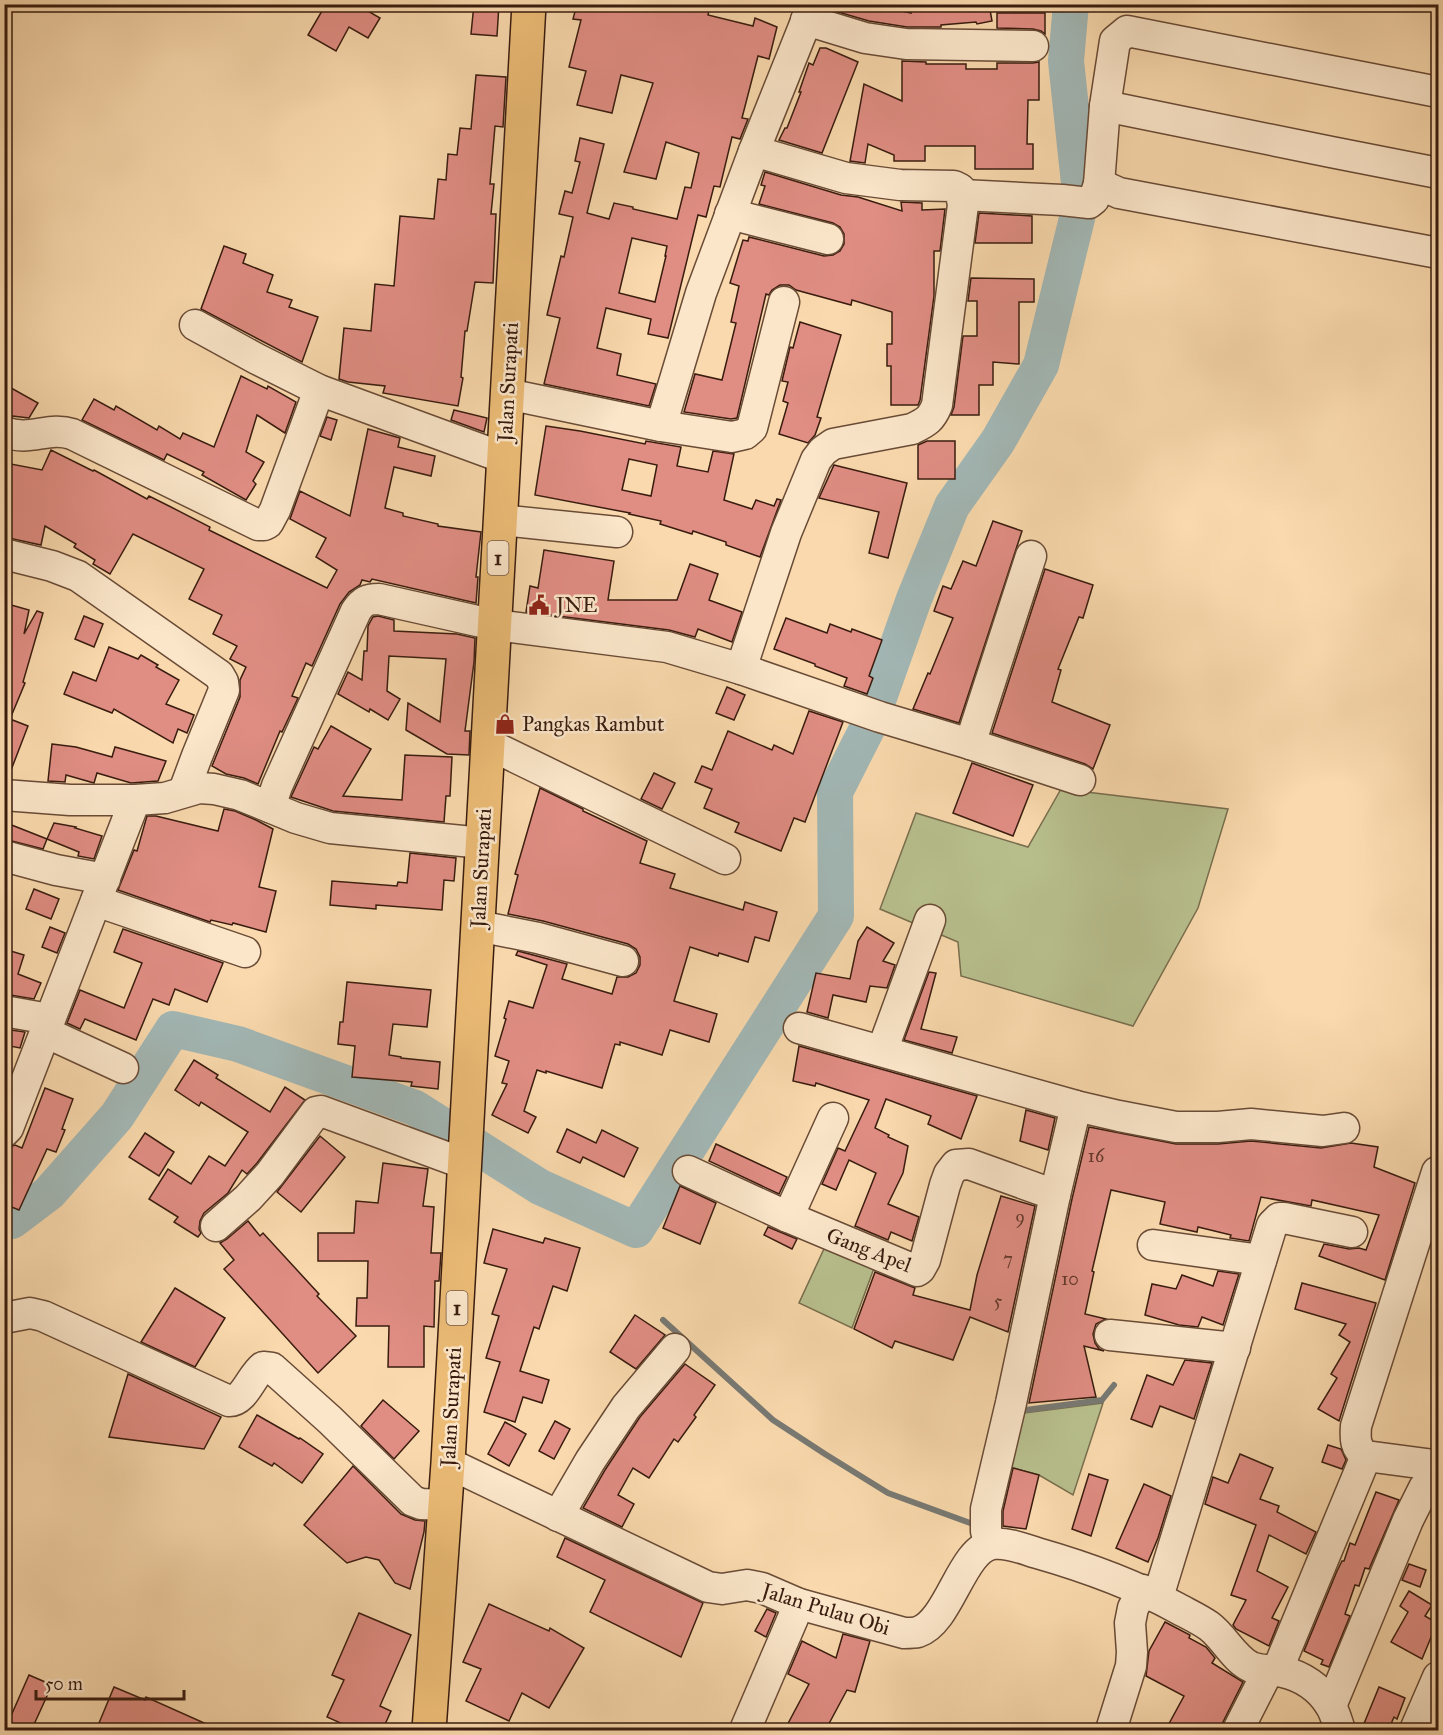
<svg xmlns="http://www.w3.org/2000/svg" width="1443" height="1735" viewBox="0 0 1443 1735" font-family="'IM FELL Great Primer',serif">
	<rect width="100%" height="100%" fill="#f9d9ad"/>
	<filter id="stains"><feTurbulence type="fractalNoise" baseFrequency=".00333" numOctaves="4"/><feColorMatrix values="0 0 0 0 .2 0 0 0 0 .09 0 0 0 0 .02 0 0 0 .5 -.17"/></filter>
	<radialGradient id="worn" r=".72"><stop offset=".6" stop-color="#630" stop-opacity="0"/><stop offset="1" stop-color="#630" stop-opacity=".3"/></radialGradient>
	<g fill="#b8c08e" stroke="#786e4e" stroke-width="1.5">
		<polygon points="1061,789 1228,809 1198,908 1133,1026 961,976 958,942 880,909 916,813 1028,847"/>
		<polygon points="829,1238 877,1260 852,1328 799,1303"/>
		<polygon points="1103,1403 1073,1495 1039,1475 1002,1465 1015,1414"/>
	</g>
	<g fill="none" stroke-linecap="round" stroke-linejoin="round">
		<g stroke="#787973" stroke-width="6">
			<polyline points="663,1320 773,1420 825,1454 888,1493 973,1524 979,1524"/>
			<polyline points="1018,1411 1102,1400 1114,1385"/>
		</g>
		<polyline stroke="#a2b7b5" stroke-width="36" points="4,1219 12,1221 49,1193 117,1116 173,1029 238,1044 415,1108 540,1187 636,1230 836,916 835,792 870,723 914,599 952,506 998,441 1041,365 1081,202 1066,61 1071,4"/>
	</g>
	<g fill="#e08d83" stroke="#391c0f" stroke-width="1.5" fill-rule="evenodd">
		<polygon points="326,4 356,4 380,18 368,38 349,27 336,51 308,35"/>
		<polygon points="474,4 499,4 497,36 471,34"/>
		<path d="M577,4H701L710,6L708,15L753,26L755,18L777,27L769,59L758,56L742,118L748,119L740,139L732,137L720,187L714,186L706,217L698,215L668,338L648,334L651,319L606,308L597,348L621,354L617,375L656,384L649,406L544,384L560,318L547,315L561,256L564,257L573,217L559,214L565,191L572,193L580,162L575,161L580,138L604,144L587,213L609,219L614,203L633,207V209L677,219L685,187L691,188L699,153L666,142L656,179L624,172L653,83L621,75L612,113L577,105L586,71L569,67L581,20L573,19ZM632,238L667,246L665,256H666L655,302L619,293Z"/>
		<polygon points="840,4 871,4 911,13 911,4 989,4 992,21 977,24 976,22 941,25 941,27 907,27 869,21 838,12"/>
		<polygon points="997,13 1045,13 1045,34 1041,31 1033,29 997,28"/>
		<polygon points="820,48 826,48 858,62 822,153 779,140 785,128 787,128 801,92 799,92 809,63 813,65"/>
		<polygon points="902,61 926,62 926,64 966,64 966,69 997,69 997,63 1033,63 1039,62 1039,100 1028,100 1027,144 1033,144 1033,169 975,169 975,146 925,146 925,161 894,161 894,155 868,144 865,163 850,161 864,84 902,101"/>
		<polygon points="476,75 506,77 503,127 495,126 490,184 494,184 491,214 496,214 493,283 475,282 467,331 465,331 461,377 463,378 458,406 383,393 385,386 348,382 339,379 344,328 371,331 375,284 394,286 400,216 434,219 438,179 446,180 448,154 457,155 460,128 471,129"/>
		<polygon points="765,172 841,195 858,197 902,211 901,202 922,203 922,210 945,209 940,251 934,251 934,296 920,400 918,405 891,405 891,366 887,366 887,344 892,344 892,312 852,300 851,305 796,290 789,285 780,285 772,290 769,295 766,294 737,418 731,419 684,412 695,374 722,380 736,323 731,322 739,286 730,283 743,240 748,241 749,237 824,256 833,255 840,251 844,244 844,234 840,227 833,223 759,204 765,186 761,185"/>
		<polygon points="979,213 1032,216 1032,243 975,243"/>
		<polygon points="224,246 246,254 243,263 273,275 267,292 292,300 289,307 318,317 302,362 201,309"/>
		<polygon points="971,278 1034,279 1034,302 1019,302 1019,364 993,362 993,385 979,385 979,415 951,415 954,407 963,336 977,336 977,301 968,301"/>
		<polygon points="800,322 841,335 817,417 821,418 815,435 808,443 779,434 788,403 783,401 788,382 782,381 790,347 793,348"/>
		<polygon points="241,376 267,389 268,386 296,402 285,433 257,415 246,452 264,462 253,481 256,484 246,500 202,475 204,472 167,454 164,460 82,420 94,399 114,410 116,406 157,430 159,426 180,439 183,433 214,447"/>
		<polygon points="4,384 38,403 29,418 4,415"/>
		<polygon points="454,410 487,418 484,432 451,420"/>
		<polygon points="327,417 337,420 331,440 320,436"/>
		<path d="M546,426L580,431L645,444L646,441L681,447L677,466L708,472L713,451L734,454L724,500L752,509L756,500L774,506L777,499L781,500L760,557L726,545V542L693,531L692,534L660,524L661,521L629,514L630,513L535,495ZM629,459L657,465L651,496L622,490Z"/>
		<polygon points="368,429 400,438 398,447 435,456 431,476 394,467 385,508 403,513 403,516 438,524 438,526 481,532 476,577 478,577 476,603 372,579 370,582 362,580 360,585 349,592 340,604 312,666 306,663 292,696 298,698 282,732 280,731 258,784 244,778 226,774 212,766 240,697 240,680 246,667 230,659 237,646 213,634 222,615 189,599 204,569 133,534 110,574 93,564 95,560 74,547 76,544 45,526 41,545 4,537 4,465 10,466 11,464 42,470 51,450 93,471 94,470 147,499 149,496 169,506 210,527 209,530 327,588 337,570 316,557 326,538 290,519 300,491 350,516"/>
		<polygon points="927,441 955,441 955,479 918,479 918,445"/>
		<polygon points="834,465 907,483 888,558 869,553 879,512 819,498"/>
		<polygon points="993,521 1022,531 959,723 913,709 928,673 930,674 953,618 934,611 943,586 951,589 963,561 976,566"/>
		<polygon points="544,550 614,561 608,600 677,600 690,564 718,574 709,600 742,612 732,642 698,629 695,637 669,630 526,612 530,586 538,588"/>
		<polygon points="1045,569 1093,585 1083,618 1079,617 1058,669 1061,670 1052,702 1110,725 1093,769 1085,764 992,733"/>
		<polygon points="4,603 29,610 24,634 37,611 43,613 23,682 25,683 10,719 28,726 8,778 4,778"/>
		<polygon points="84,616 103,624 94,647 75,639"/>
		<polygon points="378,616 394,620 394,631 457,634 475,638 474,662 465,731 470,731 469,755 447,754 406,730 408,703 440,722 446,659 389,656 387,691 400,699 388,720 370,709 369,712 338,694 348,672 362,680 364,651 367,651 368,626 373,617"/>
		<polygon points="786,618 827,633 830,624 851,632 852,629 882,640 869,676 873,678 867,694 844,686 847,678 815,666 815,664 774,649"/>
		<polygon points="109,647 138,659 141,655 158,665 156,667 179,680 166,704 194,715 187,733 178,729 173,743 114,709 112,713 64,694 73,672 96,681"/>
		<polygon points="727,687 745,695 734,720 716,713"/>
		<polygon points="809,711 843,722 805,822 794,818 781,851 735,832 739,823 704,808 712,789 695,782 702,766 712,770 728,731 772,750 774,745 793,754"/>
		<polygon points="331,726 371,749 343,796 402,800 405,755 452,757 450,796 446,796 444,822 333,811 291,797 314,747 318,749"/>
		<polygon points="52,744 76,747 112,757 115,747 166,761 158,781 131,783 97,773 94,783 66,775 65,782 48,781"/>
		<polygon points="972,763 1033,785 1013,836 953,813"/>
		<polygon points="654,773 675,783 662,809 641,799"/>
		<polygon points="540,788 583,809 583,811 647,841 640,863 675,874 670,888 743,910 745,902 777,912 769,941 755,937 748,962 719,953 718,956 690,947 674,1001 717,1014 709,1042 670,1030 662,1055 620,1042 620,1045 615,1044 602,1088 546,1071 546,1073 537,1070 524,1111 536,1117 528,1133 492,1115 507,1084 502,1083 509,1061 495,1056 506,1019 504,1018 509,1001 533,1008 547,965 516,955 518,951 567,964 562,979 612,994 617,977 628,977 636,973 640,965 640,957 636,949 628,944 543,921 508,914 518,875 515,874"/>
		<polygon points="224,809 235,811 256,820 273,829 259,887 276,891 266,932 233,923 232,925 211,920 210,922 118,890 134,850 137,851 147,816 156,816 218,831"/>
		<polygon points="4,822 47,839 43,849 4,839"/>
		<polygon points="54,823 76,827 75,828 102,836 94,859 78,856 79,852 47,839"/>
		<polygon points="410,853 456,858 454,881 444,880 442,910 376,905 376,909 330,905 332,881 397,886 398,882 407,883"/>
		<polygon points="34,889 59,899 51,919 26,909"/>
		<polygon points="50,927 65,933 57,953 42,947"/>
		<polygon points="867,927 894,943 883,961 895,965 887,988 870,986 866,1002 833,995 828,1018 807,1012 816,973 850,979 858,941"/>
		<polygon points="123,929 223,963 207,1002 175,989 169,1005 153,999 136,1040 85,1019 80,1029 67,1023 80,990 124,1008 142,963 114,952"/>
		<polygon points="4,949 24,955 18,974 41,983 34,999 4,994"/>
		<polygon points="929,972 936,973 921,1029 957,1037 952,1053 904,1040"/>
		<polygon points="347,982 431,990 427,1027 393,1024 389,1055 401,1057 401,1058 440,1062 438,1089 411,1086 412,1082 352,1077 355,1046 338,1044 340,1022 343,1022"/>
		<polygon points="4,1029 25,1032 20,1048 4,1045"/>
		<polygon points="799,1046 977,1096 961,1139 928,1124 931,1116 886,1099 875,1128 889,1135 888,1137 908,1146 903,1173 888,1204 919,1217 912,1241 891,1232 888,1240 855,1226 876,1173 849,1160 836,1190 822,1184 838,1148 845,1151 869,1100 816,1083 815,1086 793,1081"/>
		<polygon points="194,1060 218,1075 216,1078 270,1112 285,1087 305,1100 257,1163 247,1174 242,1170 228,1193 204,1213 200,1221 199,1229 201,1233 198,1237 174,1222 178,1217 149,1199 168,1169 191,1184 209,1156 225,1166 248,1132 201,1102 199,1106 175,1090"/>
		<polygon points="45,1088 73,1099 62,1129 65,1130 56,1152 47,1149 19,1210 4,1204 4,1149 15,1145 22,1148"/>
		<polygon points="1026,1110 1055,1118 1048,1150 1020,1141"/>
		<polygon points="1089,1127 1176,1144 1218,1144 1251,1141 1321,1148 1351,1143 1378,1147 1374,1167 1415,1183 1385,1280 1319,1256 1324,1244 1349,1249 1359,1248 1366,1250 1379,1215 1312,1200 1311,1206 1261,1197 1249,1241 1230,1238 1231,1235 1198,1227 1197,1232 1160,1224 1165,1202 1111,1190 1092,1271 1094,1272 1085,1314 1106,1319 1096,1324 1093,1334 1095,1343 1099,1349 1104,1351 1084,1346 1096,1397 1029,1403 1072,1199"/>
		<polygon points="567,1129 596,1143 602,1130 638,1148 624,1177 583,1157 580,1163 557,1152"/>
		<polygon points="145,1133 174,1152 159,1176 129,1157"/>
		<polygon points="320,1136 345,1157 301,1212 277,1192"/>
		<polygon points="716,1144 787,1177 779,1194 709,1161"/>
		<polygon points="383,1163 428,1169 423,1206 434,1207 431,1253 441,1253 439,1281 435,1281 434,1327 424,1326 424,1367 388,1367 389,1326 356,1326 357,1298 367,1298 368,1261 318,1261 318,1233 354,1233 356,1201 378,1203"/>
		<polygon points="680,1186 716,1203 700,1244 663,1228"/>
		<polygon points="1001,1196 1035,1206 1008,1332 970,1317 953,1360 895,1341 892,1348 854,1329 875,1272 915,1288 913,1295 970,1310 977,1275"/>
		<polygon points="248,1221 260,1236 263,1233 319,1294 317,1296 356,1336 318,1373 224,1269 234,1260 220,1243 227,1239"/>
		<polygon points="768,1227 797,1239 792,1249 764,1235"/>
		<polygon points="493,1229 543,1243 545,1238 580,1248 567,1291 553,1286 539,1329 534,1327 520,1371 549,1380 542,1403 523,1397 515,1422 484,1412 500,1362 486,1358 499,1316 492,1314 507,1269 484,1263"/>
		<polygon points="1218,1271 1239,1274 1223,1325 1202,1317 1198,1327 1179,1325 1145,1315 1152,1284 1176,1289 1182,1275 1213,1286"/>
		<polygon points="1302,1283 1376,1303 1339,1421 1318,1409 1337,1378 1331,1374 1350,1342 1339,1335 1346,1324 1295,1309"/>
		<polygon points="175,1288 225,1318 195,1367 141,1342"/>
		<polygon points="635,1315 665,1335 636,1369 610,1352"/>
		<polygon points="1185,1360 1212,1363 1194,1419 1160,1406 1152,1427 1131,1419 1147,1375 1173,1385"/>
		<polygon points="685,1364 715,1385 694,1415 696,1417 678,1442 674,1439 649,1478 633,1468 618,1495 634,1504 622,1527 583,1508 605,1470 640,1417"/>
		<polygon points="128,1374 221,1417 204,1449 109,1437"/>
		<polygon points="383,1400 419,1431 394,1459 361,1426"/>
		<polygon points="257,1415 299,1439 300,1438 323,1454 302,1483 274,1463 272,1466 239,1447"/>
		<polygon points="555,1421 570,1429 554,1459 539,1451"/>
		<polygon points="505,1422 526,1434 509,1466 488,1454"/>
		<polygon points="1328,1445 1341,1449 1346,1460 1342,1469 1322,1462"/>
		<polygon points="1240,1454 1273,1468 1260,1499 1279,1506 1277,1512 1316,1532 1306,1554 1269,1535 1257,1571 1288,1587 1272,1618 1279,1621 1269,1646 1236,1629 1233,1625 1246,1600 1231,1595 1256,1525 1205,1504 1213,1477 1228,1483"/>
		<polygon points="353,1466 401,1514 415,1520 425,1521 424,1532 410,1589 395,1583 379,1560 366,1557 347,1563 304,1525"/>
		<polygon points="1013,1468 1039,1475 1026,1529 1003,1526 1003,1511"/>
		<polygon points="1089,1474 1108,1480 1091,1536 1072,1529"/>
		<polygon points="1144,1484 1171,1496 1158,1538 1148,1562 1116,1548"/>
		<polygon points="1376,1492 1399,1500 1369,1569 1365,1568 1359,1586 1355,1585 1345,1614 1350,1616 1329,1667 1321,1664 1323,1660 1304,1651 1337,1571 1342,1561 1344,1561 1350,1543 1355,1545"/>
		<polygon points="565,1538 703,1603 681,1657 590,1612 605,1580 557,1557"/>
		<polygon points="1409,1564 1426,1570 1420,1587 1402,1580"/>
		<polygon points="1409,1591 1432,1605 1425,1616 1437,1623 1422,1659 1391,1642 1408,1612 1400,1606"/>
		<polygon points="489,1604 549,1631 550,1628 584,1648 549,1708 522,1693 509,1721 466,1701 481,1669 463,1662"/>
		<polygon points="767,1609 776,1613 766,1637 755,1631"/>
		<polygon points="359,1613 411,1635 380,1706 391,1711 382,1731 358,1731 327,1717 344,1680 332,1675"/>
		<polygon points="1165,1622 1190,1635 1189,1638 1206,1647 1215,1658 1212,1663 1243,1682 1223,1722 1221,1731 1165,1731 1184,1696 1146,1676 1149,1651"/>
		<polygon points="843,1634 870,1641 855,1692 847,1690 825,1731 784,1731 809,1684 788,1674 802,1641 836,1658"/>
		<polygon points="29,1675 52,1685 31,1731 19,1731 7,1725"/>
		<polygon points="114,1687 145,1700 146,1697 222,1731 101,1731 104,1725 99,1723"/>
		<polygon points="1379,1687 1405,1698 1397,1719 1394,1717 1388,1731 1361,1731"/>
	</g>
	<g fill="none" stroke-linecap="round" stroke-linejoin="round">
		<g stroke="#694b36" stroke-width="33">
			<g id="minor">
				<polyline points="806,20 865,38 906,44 1033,46"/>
				<polyline points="1105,106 1331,152 1438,173"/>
				<polyline points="1099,184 1105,106 1115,41 1127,31 1438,92"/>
				<polyline points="962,195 1062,200 1089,203 1094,199 1099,184 1119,193 1438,253"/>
				<polyline points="730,214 828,239"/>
				<polyline points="195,325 257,359 319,390 504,458"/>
				<polyline points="507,394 661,426 732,437 745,434 752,428 784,302"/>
				<polyline points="661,426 701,293 754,151 813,4"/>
				<path d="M4,432C31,442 48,426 72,434L258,525H264L268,523L275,510L319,390"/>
				<polyline points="501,520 617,532"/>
				<polyline points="4,554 52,566 78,576 219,675 223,682 224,690 197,756 184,791"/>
				<path d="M741,669L786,533L816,460L823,451L833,444L912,429C926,422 931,420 937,405L963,205L960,189L954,186L900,185L846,178L754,151"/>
				<polyline points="488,744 725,859"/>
				<polyline points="970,744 1031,556"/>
				<polyline points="4,795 70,800 135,800 165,798 199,788 214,789 240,795 296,818 330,828 483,843"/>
				<path d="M270,807L277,786L356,611C363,601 367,599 379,599L495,625L667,647L741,669L880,717L970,744L1080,780"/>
				<polyline points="4,856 56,870 105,879"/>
				<polyline points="96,901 245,952"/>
				<polyline points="478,926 538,938 623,961"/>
				<polyline points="4,1011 49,1019"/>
				<polyline points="799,1028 1076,1106 1119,1116 1176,1127 1218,1127 1251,1124 1323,1131 1344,1128"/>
				<polyline points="45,1032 123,1068"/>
				<polyline points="882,1051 930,920"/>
				<polyline points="4,1132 8,1128 135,800"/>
				<polyline points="688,1171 788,1217 917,1271 920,1269 925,1260 945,1185 949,1174 956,1165 969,1164 1055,1195"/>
				<path d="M1437,1172L1356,1426C1355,1439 1355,1448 1366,1456L1434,1465L1438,1464"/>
				<polyline points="788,1217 833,1118"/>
				<polyline points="216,1226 248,1198 270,1174 316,1112 321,1111 465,1164"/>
				<polyline points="1153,1245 1261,1260"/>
				<path d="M4,1318L30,1313L43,1316L229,1401C244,1402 251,1376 263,1367L272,1368L330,1420L413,1501L421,1504L446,1505"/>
				<polyline points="1110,1335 1235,1348"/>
				<path d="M448,1463L708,1587L722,1589L747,1585L762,1588L799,1604L904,1633C908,1633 914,1633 918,1632C950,1621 961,1549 993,1544C1007,1542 1024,1549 1037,1553C1086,1567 1133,1584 1177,1608C1188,1614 1199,1619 1209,1626C1224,1637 1234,1659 1251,1667C1261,1671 1272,1670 1283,1672C1302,1676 1320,1688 1330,1705C1335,1712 1337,1722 1340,1730"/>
				<polyline points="558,1516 590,1461 626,1407 675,1349"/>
				<polyline points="991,1544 986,1531 986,1509 1011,1403 1055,1195 1076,1106"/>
				<polyline points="1158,1597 1272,1225 1279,1218 1284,1218 1352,1232"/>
				<polyline points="1277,1671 1366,1456"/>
				<polyline points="1331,1706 1408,1520 1424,1488"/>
				<polyline points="745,1730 799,1604"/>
				<polyline points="1111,1730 1131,1666 1132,1652 1130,1623 1133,1608 1143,1590"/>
				<polyline points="1238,1730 1268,1671"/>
				<polyline points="1415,1730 1438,1677"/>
			</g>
		</g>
		<g stroke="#391c0f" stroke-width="36">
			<polyline id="highway" points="429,1730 448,1463 529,4"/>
		</g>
		<use href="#minor" stroke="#fbe6ca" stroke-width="30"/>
		<use href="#highway" stroke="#ecbc76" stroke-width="33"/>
	</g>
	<defs>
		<g id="civic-bare" transform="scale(1.62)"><path d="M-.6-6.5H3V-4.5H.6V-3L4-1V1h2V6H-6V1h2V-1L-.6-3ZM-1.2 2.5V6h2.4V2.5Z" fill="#8f2418" stroke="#fbe6ca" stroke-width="2.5" paint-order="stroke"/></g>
		<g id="shop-bare" transform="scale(1.62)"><path d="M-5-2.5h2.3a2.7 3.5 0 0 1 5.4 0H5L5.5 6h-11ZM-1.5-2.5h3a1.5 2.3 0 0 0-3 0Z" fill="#8f2418" stroke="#fbe6ca" stroke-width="2.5" paint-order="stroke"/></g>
	</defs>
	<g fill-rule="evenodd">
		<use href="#civic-bare" x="539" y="605"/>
		<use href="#shop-bare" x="505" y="724"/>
	</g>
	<g text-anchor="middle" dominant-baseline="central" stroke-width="5" stroke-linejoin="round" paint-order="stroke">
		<g font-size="18" fill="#63382c">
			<text x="1096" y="1156">16</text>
			<text x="1020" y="1217">9</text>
			<text x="1008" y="1259">7</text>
			<text x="1070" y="1279">10</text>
			<text x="998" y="1301">5</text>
		</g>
		<g fill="#fbe6ca" stroke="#735947" stroke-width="1.5">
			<rect x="487.5" y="541" width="21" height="34" rx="4.5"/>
			<rect x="446.5" y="1291" width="21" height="34" rx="4.5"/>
		</g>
		<g font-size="20" font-weight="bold" fill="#391c0f">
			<text x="498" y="558">1</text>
			<text x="457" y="1308">1</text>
		</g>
		<g font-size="21" fill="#391c0f" stroke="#fbe6ca">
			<text transform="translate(508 382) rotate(-87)">Jalan Surapati</text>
			<text transform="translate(481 868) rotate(-87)">Jalan Surapati</text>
			<text transform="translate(869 1250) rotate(21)">Gang Apel</text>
			<text transform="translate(451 1407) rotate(-87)">Jalan Surapati</text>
			<text transform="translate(826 1609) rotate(17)">Jalan Pulau Obi</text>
		</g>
		<g font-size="21" fill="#391c0f" stroke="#fbe6ca" text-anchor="start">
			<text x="556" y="605">JNE</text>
			<text x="522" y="724">Pangkas Rambut</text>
		</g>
	</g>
	<rect width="1443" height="1735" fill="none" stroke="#f9d9ad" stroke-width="24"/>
	<rect x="6" y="6" width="1431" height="1723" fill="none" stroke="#391c0f" stroke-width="3"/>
	<rect x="12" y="12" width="1419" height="1711" fill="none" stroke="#391c0f" stroke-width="1.5"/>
	<path d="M36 1690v9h148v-9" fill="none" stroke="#391c0f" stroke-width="3"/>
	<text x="45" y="1690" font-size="18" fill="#391c0f" stroke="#fbe6ca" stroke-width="4.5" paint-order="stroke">50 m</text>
	<rect width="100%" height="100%" filter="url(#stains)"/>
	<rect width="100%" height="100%" fill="url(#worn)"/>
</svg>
